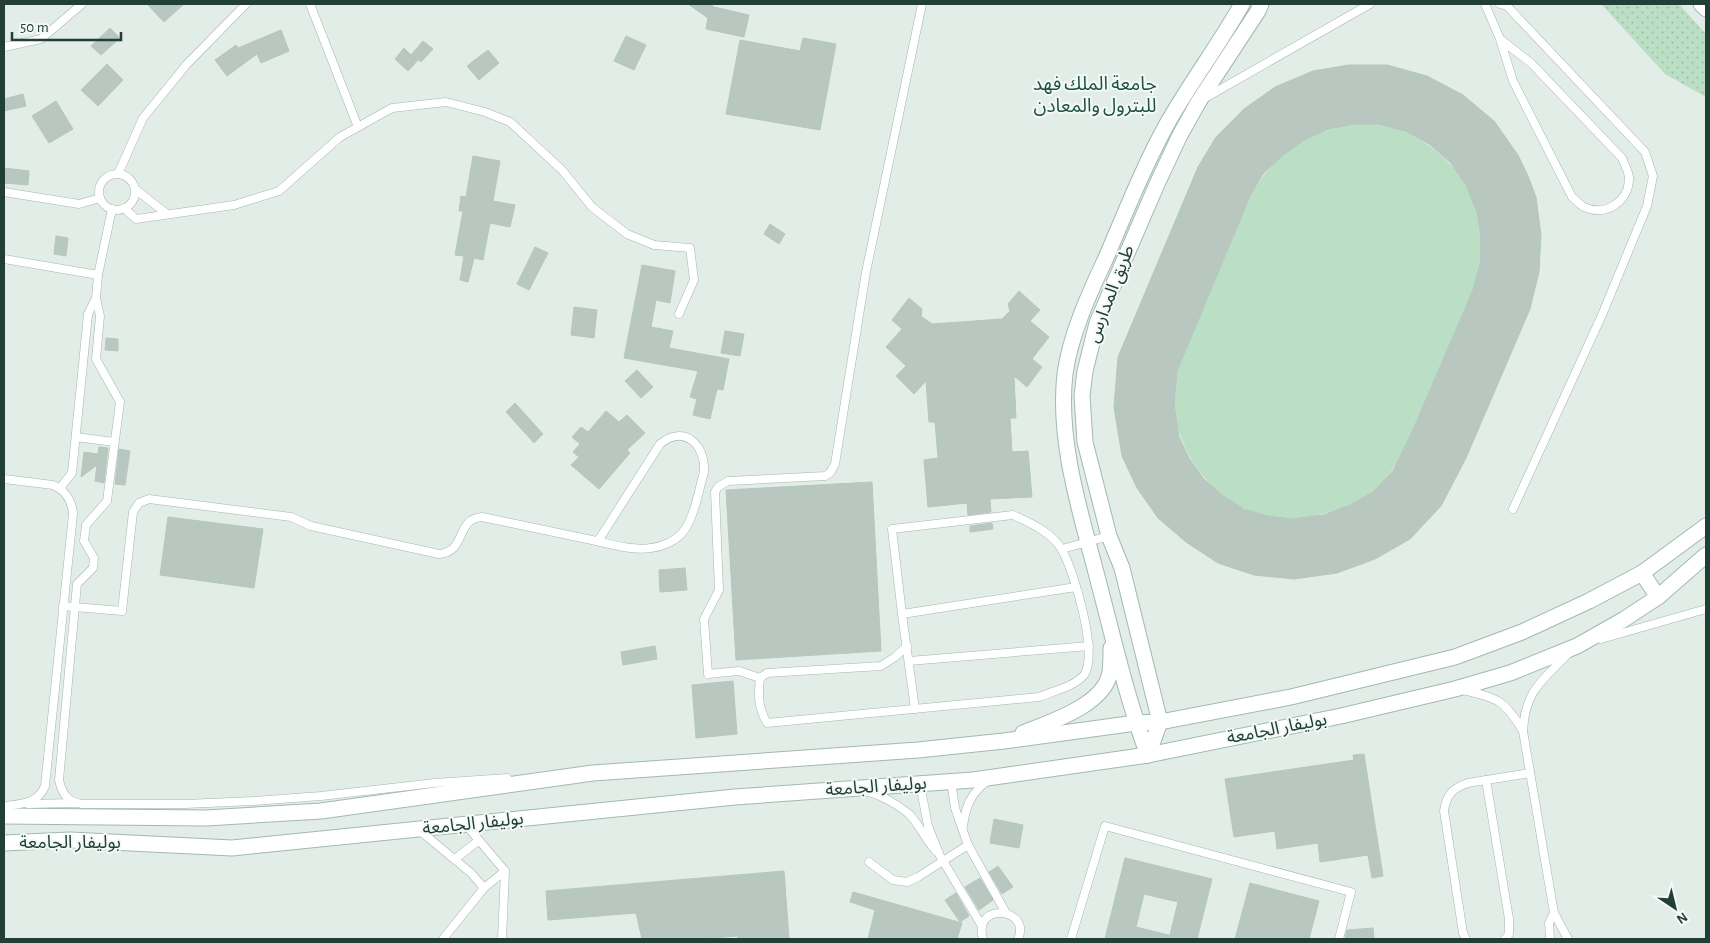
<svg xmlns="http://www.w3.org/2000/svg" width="1710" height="943" viewBox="0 0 1710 943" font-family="'Alegreya Sans','Noto Sans Arabic',sans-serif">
	<defs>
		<pattern id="grass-dots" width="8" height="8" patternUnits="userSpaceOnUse" patternTransform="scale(1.25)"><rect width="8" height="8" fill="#bbdfc4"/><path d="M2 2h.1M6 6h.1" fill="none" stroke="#a0c0a9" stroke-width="1.8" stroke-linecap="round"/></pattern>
	</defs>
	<rect width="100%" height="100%" fill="#e3ede8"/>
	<polygon fill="url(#grass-dots)" points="1601,4 1679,4 1706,34 1706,97 1665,74"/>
	<path fill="#bbdfc4" d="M1354,124C1361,124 1369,124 1377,124C1389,125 1403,130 1413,136C1453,157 1478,192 1481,237C1482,255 1477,273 1473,290L1402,454C1394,468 1385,483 1372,492C1362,500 1350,505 1338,509C1324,514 1309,518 1294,519C1231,521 1179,466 1174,406C1171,369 1192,335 1206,302C1221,266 1236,230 1251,194C1278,151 1305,133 1354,124Z"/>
	<g fill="#b8c8c1" stroke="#b5c7bf" fill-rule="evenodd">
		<polygon points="147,4 184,4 164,22"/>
		<polygon points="688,4 710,4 714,7 749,15 744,37 706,29 708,18"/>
		<polygon points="110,28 120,38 101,55 91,46"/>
		<polygon points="281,30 289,51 261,63 257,54 227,76 215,60 236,45 238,48"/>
		<polygon points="626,36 646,45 634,70 614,61"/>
		<polygon points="803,38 836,44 820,130 726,114 740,40 800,51"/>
		<polygon points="423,41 433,49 421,62 415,57 418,60 408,71 395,59 404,48 411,55"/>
		<polygon points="488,50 499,63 479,80 467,66"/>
		<polygon points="107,64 123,80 98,106 81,90"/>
		<path d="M1349,65H1387L1427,76L1463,95L1494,121L1518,155L1528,176L1536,197L1541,235L1539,272L1530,309L1466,458L1441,506L1410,539L1375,559L1337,573L1294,579L1254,575L1218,563L1186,542L1158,518L1137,488L1122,456L1114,407L1118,357L1198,167L1216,137L1244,109L1275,87L1313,71ZM1354,124H1379L1405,131L1429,144L1450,162L1466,185L1477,212L1481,237L1480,263L1473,290L1411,434L1393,471L1373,492L1350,505L1323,515L1293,519L1267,516L1244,509L1222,495L1203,478L1189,458L1179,437L1174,404L1177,371L1251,194L1263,174L1283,155L1306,139L1329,129Z"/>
		<polygon points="23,94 26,106 4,111 4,99"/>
		<polygon points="56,101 73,129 49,143 32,116"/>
		<polygon points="473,156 500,161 493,201 515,205 510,227 490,223 483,260 474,258 468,282 460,280 464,256 455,255 463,211 459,211 461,196 466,197"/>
		<polygon points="4,168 29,171 28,185 4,183"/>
		<polygon points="770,224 785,234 779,244 764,234"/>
		<polygon points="56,236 68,238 66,256 54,254"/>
		<polygon points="535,247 548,253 529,290 517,284"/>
		<polygon points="642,265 675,271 670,303 656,300 651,327 673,331 669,348 729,359 723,390 717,389 710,419 693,415 697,399 690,397 698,371 624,358"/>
		<polygon points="1019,291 1040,310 1030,321 1049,337 1032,359 1042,367 1027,387 1014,376 1016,418 1010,418 1012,452 1028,451 1032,497 990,499 991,512 968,515 967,503 928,507 924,460 938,458 935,422 929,422 926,381 914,394 896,376 906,366 886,347 902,329 892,320 909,298 922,309 921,316 932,324 1002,319 1010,311 1008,304"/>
		<polygon points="574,307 597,310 594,338 571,335"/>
		<polygon points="725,331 744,334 740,356 721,353"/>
		<polygon points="106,338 118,339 118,351 105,350"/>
		<polygon points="637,370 653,387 641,398 625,381"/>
		<polygon points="515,403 543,434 534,443 506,412"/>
		<polygon points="606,411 619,422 627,415 645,433 627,450 630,453 599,489 571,465 579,457 573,452 580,444 572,437 581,427 588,432"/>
		<polygon points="99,447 108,448 104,483 95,481 97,465 81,477 84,452 98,454"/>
		<polygon points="119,449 130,451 125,485 115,484"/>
		<polygon points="872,482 881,651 736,660 726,490"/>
		<polygon points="168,517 263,529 254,588 160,575"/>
		<polygon points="992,523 993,529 970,532 970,526"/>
		<polygon points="685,568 687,590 660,592 659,570"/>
		<polygon points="655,646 657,659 623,665 621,652"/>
		<polygon points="733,681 737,734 696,738 692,685"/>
		<polygon points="1364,754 1383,876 1372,878 1368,855 1320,862 1318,843 1277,849 1275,831 1234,837 1225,779 1354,760 1353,755"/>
		<polygon points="994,819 1023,825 1019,848 990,843"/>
		<polygon points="1125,858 1212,879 1197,939 1169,939 1178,902 1144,894 1136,927 1169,935 1169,939 1105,939"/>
		<polygon points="998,866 1013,887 1002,894 989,872"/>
		<polygon points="784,871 789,939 738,939 738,936 696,939 642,939 636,913 548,920 546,891"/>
		<polygon points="980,878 993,900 979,910 965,887"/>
		<polygon points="1250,883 1319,901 1309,939 1235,939"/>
		<polygon points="853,892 962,923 957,939 868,939 875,910 850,902"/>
		<polygon points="956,893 969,916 960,922 945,900"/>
		<polygon points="1373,928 1374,939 1345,939 1347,930"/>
	</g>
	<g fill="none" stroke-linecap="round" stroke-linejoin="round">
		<g stroke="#a5b5af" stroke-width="9">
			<g id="lane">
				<polyline points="310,4 358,127"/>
				<path d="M1485,4L1500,39L1513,81L1572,197C1576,200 1580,205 1584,207C1605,217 1628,202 1629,180C1630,173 1624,164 1622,158L1531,63L1500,39"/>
				<polyline points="1500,4 1507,6 1645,152 1653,176 1647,206 1602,315 1513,509"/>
				<polyline points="4,47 41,39 82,4"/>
				<polyline points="1205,98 1370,4"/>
				<polyline points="118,174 143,118 187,64 246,4"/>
				<circle cx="117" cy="192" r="18"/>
				<polyline points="135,189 167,214"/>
				<polyline points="4,192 79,204 100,198"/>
				<polyline points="124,208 136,219 234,205 279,191 340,137 392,108 446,102 485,112 510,122 562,170 592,207 627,234 654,245 690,248 694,280 679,314"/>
				<path d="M112,209L98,275L96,298L100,316L96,359L120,402L107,501L86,525L84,541L94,558L93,568L77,584L59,780C62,794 68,802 82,804H185L253,801L321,796L435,783L507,778"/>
				<polyline points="4,259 98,275"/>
				<polyline points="76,437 114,442"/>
				<path d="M4,479L53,485C65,490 72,501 73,514L45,786C38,804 21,804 4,806"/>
				<polyline points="60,488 72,473 88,314 96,298"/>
				<polyline points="1062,549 1109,536"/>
				<path d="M63,606L122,611L133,512L139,503L149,499L291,517L311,526L439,554C467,552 455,519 482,517C517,524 552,532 587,539C607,543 631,551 651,548C662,547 675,541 682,533C694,520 699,489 704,472C706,445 684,424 660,444L598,541"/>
				<path d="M902,614L892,529L1013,515C1029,522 1053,533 1062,550C1074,571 1099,655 1084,675C1074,687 1053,691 1039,697L767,723C758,707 758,696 760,678L767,673L881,666L895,657L907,646"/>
				<polyline points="1601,639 1706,609"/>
				<polyline points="909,661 1089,646"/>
				<polyline points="760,678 739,671 708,674 704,619 719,590 715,492 718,487 728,481 825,476 830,473 835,464 866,272 922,4"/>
				<path d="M1462,690C1496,697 1505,700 1523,731C1525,690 1543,680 1569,653"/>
				<polyline points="915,709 902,614 1076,587"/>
				<polyline points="1523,731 1554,913 1568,939"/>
				<polyline points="1486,780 1509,919 1509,934 1505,939"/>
				<polyline points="951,781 955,808 968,845 1006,913"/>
				<polyline points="920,784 928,826 940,856 982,926"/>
				<path d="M867,792C879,793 901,807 910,815C920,826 926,840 936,851"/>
				<polyline points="28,804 74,803"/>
				<polyline points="466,825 505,871 502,939"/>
				<path d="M963,826C966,805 970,795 987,781"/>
				<polyline points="419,830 471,873 484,888"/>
				<polyline points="455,859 478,841"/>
				<polyline points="869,862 893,880 907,882 918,877 968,845"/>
				<polyline points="443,939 484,888 505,871"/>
				<path d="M983,939C972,901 1032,908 1018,939"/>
				<polyline points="1071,939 1105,826 1351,892 1339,939"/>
				<path d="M1466,939L1463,933L1444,811C1446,795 1453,788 1468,783L1530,773"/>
				<polyline points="1550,939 1549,923 1554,913"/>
			</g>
		</g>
		<g stroke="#a1b9b0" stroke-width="17">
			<g id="secondary">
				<polyline points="1701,4 1706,9"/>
				<polyline points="1642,573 1658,597"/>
				<path d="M1023,733C1050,722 1105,705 1110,672C1111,665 1111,656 1111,648"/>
				<polyline points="1148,755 1160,722 1122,568 1109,536 1085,442 1082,396 1085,371 1097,323 1157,184 1180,135 1199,101 1258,11 1261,4"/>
				<path d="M1148,755C1127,699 1114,641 1099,584C1082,517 1057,443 1065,374C1070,336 1089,294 1105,260C1125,214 1143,167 1167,124C1190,83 1219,45 1242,4"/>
				<polyline points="4,816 206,818 321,811 593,773 918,750 1004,741 1136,723 1160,722 1291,697 1455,657 1522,632 1589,601 1642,573 1706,526"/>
				<polyline points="4,843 70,840 232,848 735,797 973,780 1148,755 1341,716 1455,689 1510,673 1577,646 1623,620 1658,597 1706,555"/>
			</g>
		</g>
		<use href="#lane" stroke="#fff" stroke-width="8"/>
		<use href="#secondary" stroke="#fff" stroke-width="15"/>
	</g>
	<g text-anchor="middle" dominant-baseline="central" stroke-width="4" stroke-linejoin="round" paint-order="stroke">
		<g font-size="18" fill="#223f37" stroke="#f3f9f6">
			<text transform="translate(1111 294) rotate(-69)">طريق المدارس</text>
			<text transform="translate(1277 729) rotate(-11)">بوليفار الجامعة</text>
			<text transform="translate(876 787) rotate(-4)">بوليفار الجامعة</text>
			<text transform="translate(473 824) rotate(-6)">بوليفار الجامعة</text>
			<text x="70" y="843">بوليفار الجامعة</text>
		</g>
		<g font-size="19" fill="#1d5244" stroke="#f3f9f6">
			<text x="1095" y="84">جامعة الملك فهد<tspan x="1095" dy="22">للبترول والمعادن</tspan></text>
		</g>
	</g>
	<rect width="1710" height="943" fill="none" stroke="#223f37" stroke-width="10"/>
	<g transform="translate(1675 908) rotate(145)" stroke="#f3f9f6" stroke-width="4" paint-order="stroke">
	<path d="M0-4L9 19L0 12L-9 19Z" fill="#223f37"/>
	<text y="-8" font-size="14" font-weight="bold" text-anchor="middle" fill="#223f37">N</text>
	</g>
	<path d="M12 32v8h109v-8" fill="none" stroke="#223f37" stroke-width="2.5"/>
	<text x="20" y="32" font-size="15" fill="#223f37" stroke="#f3f9f6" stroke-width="4" paint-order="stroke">50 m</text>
</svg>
